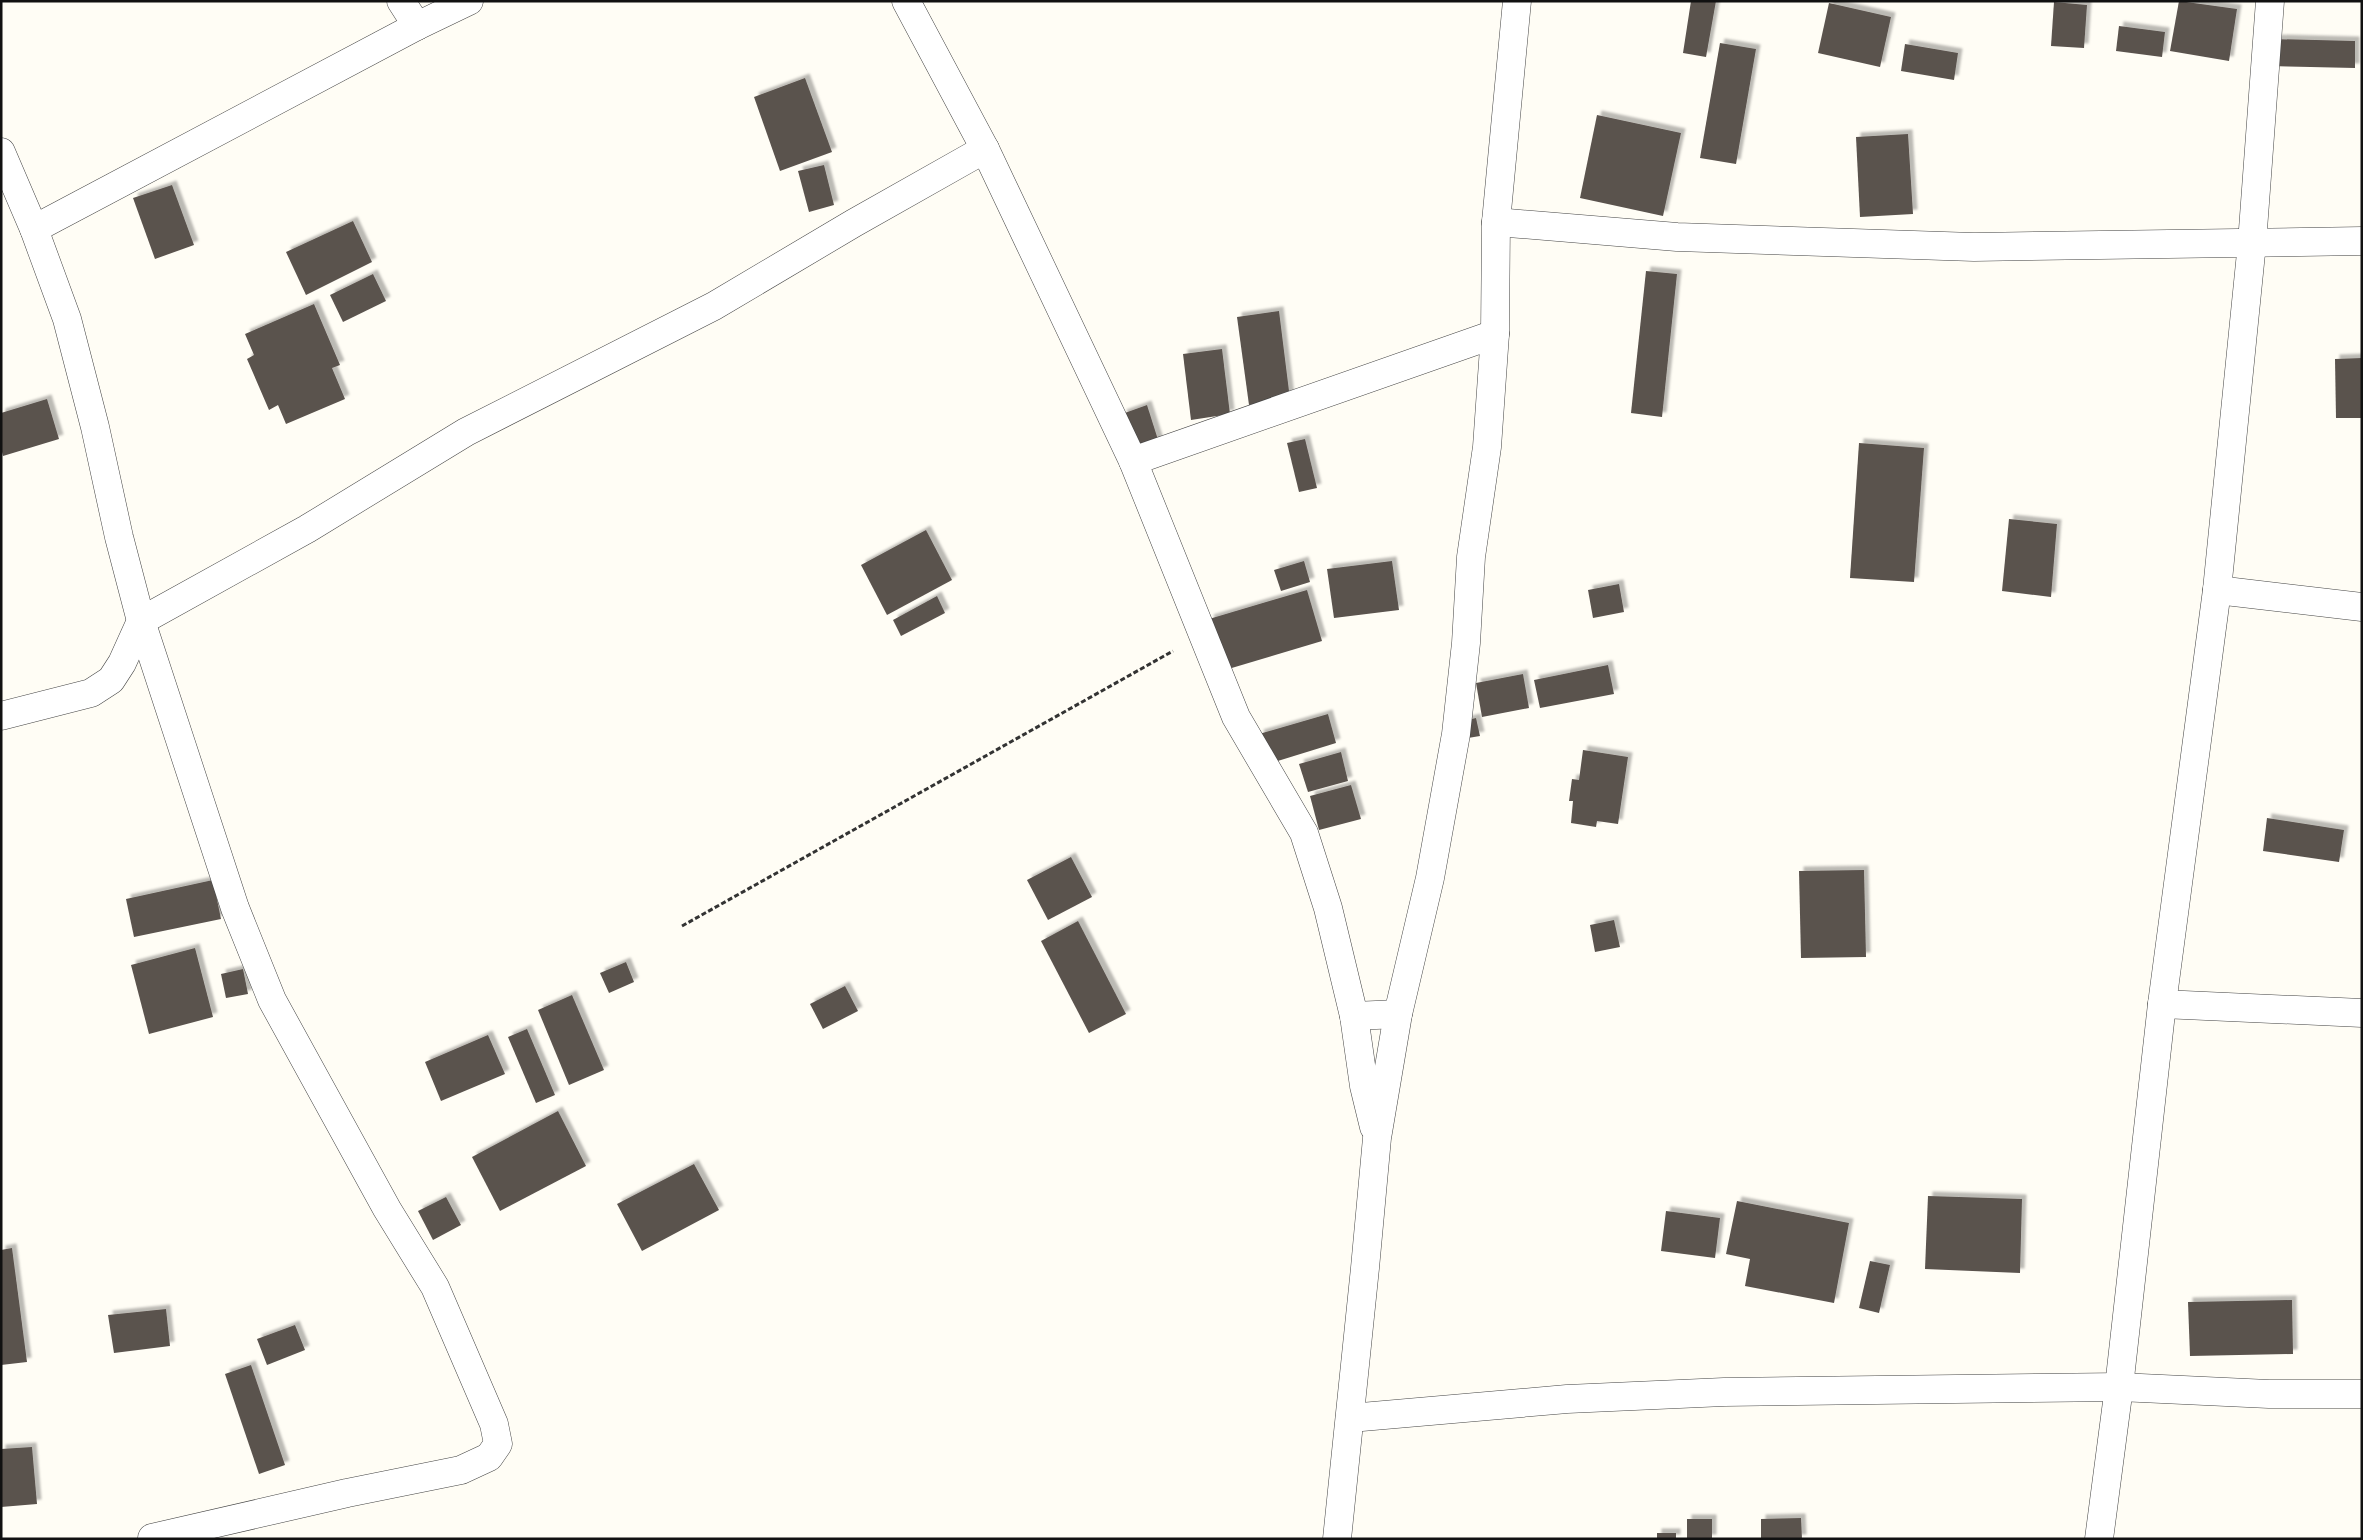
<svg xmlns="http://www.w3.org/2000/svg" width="2363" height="1540" viewBox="0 0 2363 1540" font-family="'Roboto Serif',serif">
	<defs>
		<filter id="shadow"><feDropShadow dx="4.5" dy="-4.5" stdDeviation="1" flood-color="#0004"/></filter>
	</defs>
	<rect width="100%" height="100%" fill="#fffdf5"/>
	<g fill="#5a524d" filter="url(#shadow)">
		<polygon points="1691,1 1716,1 1706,57 1683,53"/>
		<polygon points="2179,1 2237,9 2229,61 2170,51"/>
		<polygon points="2054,2 2087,5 2084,48 2051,46"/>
		<polygon points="1829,3 1891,17 1880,67 1818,53"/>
		<polygon points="2119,26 2165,32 2162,57 2116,51"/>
		<polygon points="2272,39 2355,41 2355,68 2271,66"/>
		<polygon points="1720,43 1756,49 1736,164 1700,158"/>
		<polygon points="1905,44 1958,53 1954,80 1901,71"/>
		<polygon points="805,78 832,152 780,171 754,97"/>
		<polygon points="1597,115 1681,133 1663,216 1580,198"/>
		<polygon points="1908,134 1913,214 1860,217 1856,137"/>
		<polygon points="824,165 834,205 809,212 798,171"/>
		<polygon points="172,185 194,245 155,259 133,198"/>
		<polygon points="353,221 372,262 306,295 286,252"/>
		<polygon points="1646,271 1677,274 1662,417 1631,413"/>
		<polygon points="373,274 386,301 343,322 330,295"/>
		<polygon points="314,304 340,365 332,368 345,399 286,424 278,405 269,410 247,359 254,355 245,334"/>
		<polygon points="1279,311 1290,399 1249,405 1237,317"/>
		<polygon points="1222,349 1230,414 1191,420 1183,354"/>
		<polygon points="2362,358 2362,418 2336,418 2335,359"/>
		<polygon points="47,399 59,439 3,456 1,448 1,413"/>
		<polygon points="1147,405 1160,446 1135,453 1122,414"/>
		<polygon points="1305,439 1317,488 1299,492 1287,443"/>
		<polygon points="1859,443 1924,448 1914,582 1850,578"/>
		<polygon points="2009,519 2057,524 2051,597 2002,591"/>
		<polygon points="926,530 952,580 887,615 861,565"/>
		<polygon points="1304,561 1310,582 1281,591 1274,570"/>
		<polygon points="1392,561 1399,610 1334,618 1327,569"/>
		<polygon points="1619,584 1624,612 1593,618 1588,590"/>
		<polygon points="1307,590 1322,641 1225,670 1209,619"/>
		<polygon points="937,596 945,613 901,636 893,620"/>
		<polygon points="1608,665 1614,694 1540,708 1534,680"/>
		<polygon points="1523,674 1529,708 1482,717 1476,683"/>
		<polygon points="1328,714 1336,743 1268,764 1259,734"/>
		<polygon points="1476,718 1480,736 1462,739 1459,722"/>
		<polygon points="1583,750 1628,757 1618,824 1597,821 1596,827 1571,823 1573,801 1569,801 1572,779 1579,780"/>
		<polygon points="1341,752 1348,781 1308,792 1299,764"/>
		<polygon points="1351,785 1361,819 1319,830 1310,796"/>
		<polygon points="2267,818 2344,830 2339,862 2263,851"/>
		<polygon points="1071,857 1092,897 1048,920 1027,880"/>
		<polygon points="1864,870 1866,957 1801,958 1799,871"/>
		<polygon points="213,880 221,919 134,937 126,899"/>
		<polygon points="1614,920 1620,947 1595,952 1590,925"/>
		<polygon points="1078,921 1126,1014 1089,1033 1041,941"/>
		<polygon points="195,948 213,1017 149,1034 131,965"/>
		<polygon points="626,962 634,982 609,993 600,973"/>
		<polygon points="243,969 248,994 226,998 221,974"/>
		<polygon points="845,986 858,1011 823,1029 810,1004"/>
		<polygon points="572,995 604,1070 569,1085 538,1010"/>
		<polygon points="527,1029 555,1095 536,1103 508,1037"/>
		<polygon points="488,1035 505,1074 441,1101 425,1062"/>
		<polygon points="558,1111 586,1166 500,1211 472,1157"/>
		<polygon points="694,1164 719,1210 642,1251 617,1204"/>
		<polygon points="1928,1196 2022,1199 2020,1273 1925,1269"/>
		<polygon points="446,1197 461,1225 433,1240 418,1211"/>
		<polygon points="1737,1201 1849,1223 1834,1303 1745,1286 1750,1259 1726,1254"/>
		<polygon points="1666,1211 1720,1218 1715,1258 1661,1251"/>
		<polygon points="12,1248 27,1362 1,1365 1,1250"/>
		<polygon points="1870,1261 1890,1265 1879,1313 1859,1308"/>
		<polygon points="2292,1300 2293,1354 2190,1356 2188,1302"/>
		<polygon points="166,1309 170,1346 114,1353 108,1315"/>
		<polygon points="295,1325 305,1350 267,1365 257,1339"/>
		<polygon points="251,1365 285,1465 259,1474 225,1374"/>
		<polygon points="32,1447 37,1504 1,1507 1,1449"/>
		<polygon points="1801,1518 1802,1539 1761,1539 1761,1519"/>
		<rect x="1687" y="1519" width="25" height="20"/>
		<rect x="1657" y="1533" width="19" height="6"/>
	</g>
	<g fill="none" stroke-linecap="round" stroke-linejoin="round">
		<g stroke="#444" stroke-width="29">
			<g id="minor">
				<polyline points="401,1 417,26"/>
				<polyline points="906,1 985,149 1133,461 1236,717 1304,833 1328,908 1354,1016 1364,1086 1374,1127"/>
				<polyline points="1,152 34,229 67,319 95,427 119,537 141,621 235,908 272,1000 387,1209 435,1287 494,1424 498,1444 489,1457 461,1470 347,1493 152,1538"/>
				<polyline points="1496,222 1677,237 1974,247 2362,241"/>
				<polyline points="34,229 417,26 469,1"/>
				<polyline points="1133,461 1495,334"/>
				<polyline points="2217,590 2362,607"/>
				<polyline points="1,716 91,693 111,680 122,663 141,621 307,529 466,432 714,306 854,223 985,149"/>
				<polyline points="2162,1004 2362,1013"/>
				<polyline points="1354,1016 1398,1014"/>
				<polyline points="1350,1418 1567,1399 1724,1392 2119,1387 2269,1394 2362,1394"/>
				<polyline points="1337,1539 1365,1268 1377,1138 1398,1014 1430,878 1456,734 1466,643 1471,557 1487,447 1495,334 1496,222 1517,1"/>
				<polyline points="2099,1539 2119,1387 2162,1004 2217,590 2252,243 2270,1"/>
			</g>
		</g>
		<polyline stroke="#333" stroke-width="3" stroke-dasharray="5 2.5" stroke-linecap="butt" points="682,926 1173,651"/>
		<use href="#minor" stroke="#fff" stroke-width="28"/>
	</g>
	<rect width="2363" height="1540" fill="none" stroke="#111111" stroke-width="5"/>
</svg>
